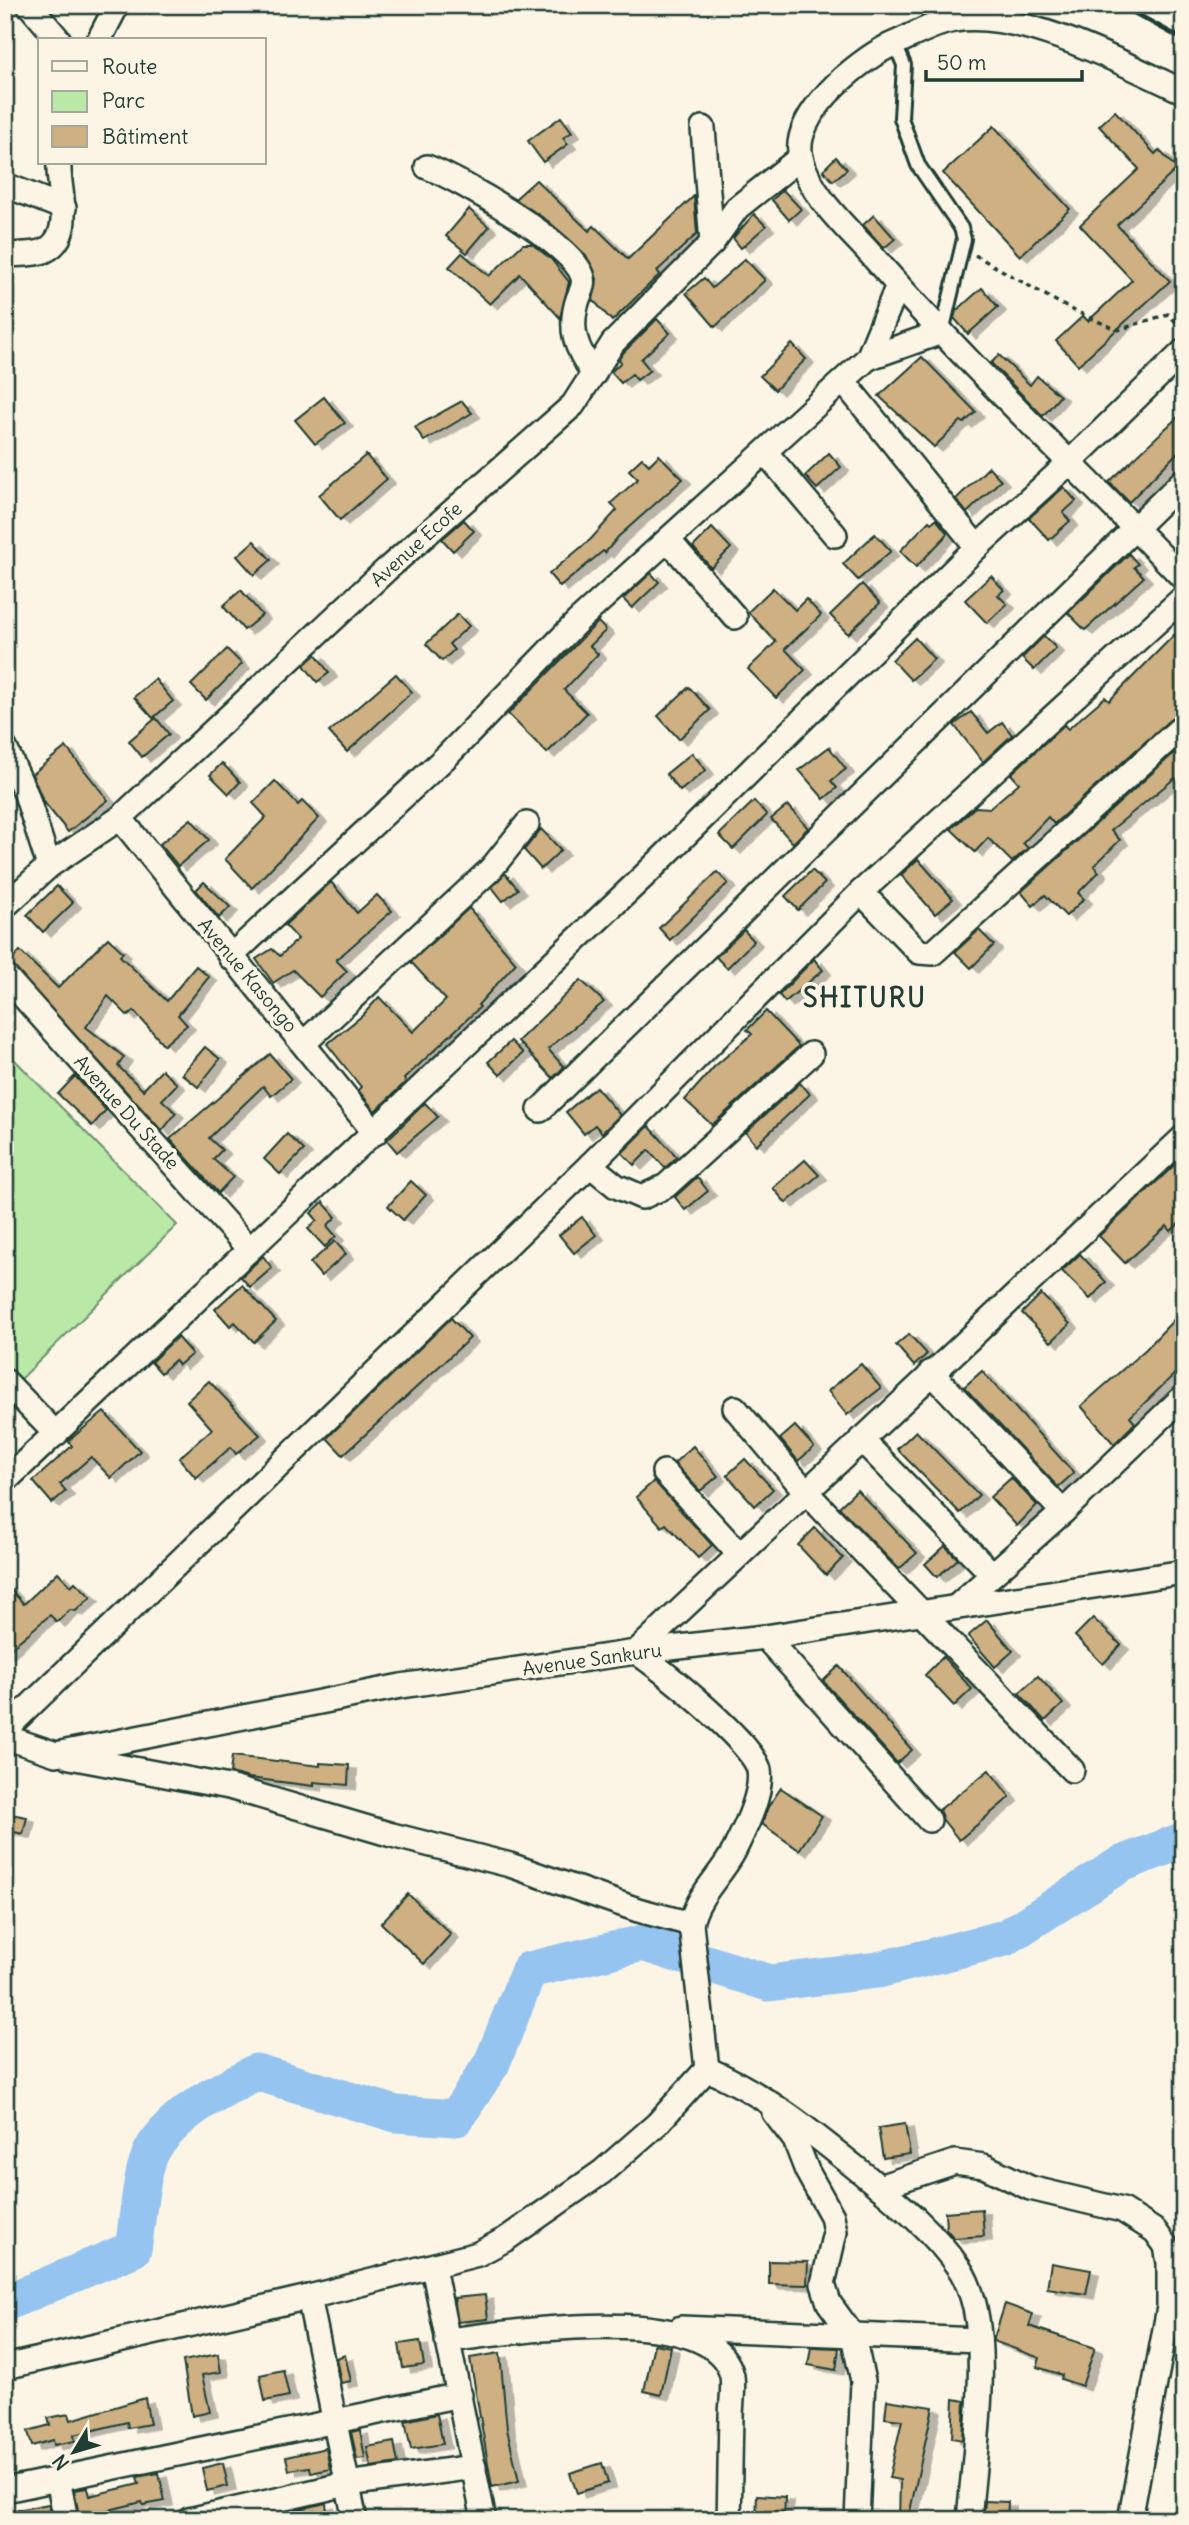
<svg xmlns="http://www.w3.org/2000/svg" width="1189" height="2525" viewBox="0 0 1189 2525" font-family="Delius,sans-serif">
	<defs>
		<filter id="shadow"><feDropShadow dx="8" dy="4.5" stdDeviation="0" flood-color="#0004"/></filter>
	</defs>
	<rect width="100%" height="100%" fill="#fcf5e5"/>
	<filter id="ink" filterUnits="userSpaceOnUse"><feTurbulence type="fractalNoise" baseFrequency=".0143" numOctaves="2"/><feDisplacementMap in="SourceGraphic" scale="14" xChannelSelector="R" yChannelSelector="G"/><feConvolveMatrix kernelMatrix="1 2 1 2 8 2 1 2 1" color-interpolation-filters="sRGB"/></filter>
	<g filter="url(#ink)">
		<polygon fill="#b9e8a7" stroke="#6c926e" stroke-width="2" points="5,1050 177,1225 17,1383 5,1371"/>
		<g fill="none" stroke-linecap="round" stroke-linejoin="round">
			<path stroke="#95c4f0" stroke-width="37" d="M5,2303L133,2249C138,2222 140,2165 156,2144C182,2109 219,2091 256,2072L396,2114L456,2118L492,2063L529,1970L643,1943L769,1983L878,1970L1005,1938L1121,1864L1184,1840"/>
		</g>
		<g fill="#ceb082" stroke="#1f3d34" stroke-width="2" filter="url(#shadow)">
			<polygon points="1115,111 1155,154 1159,150 1177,169 1117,225 1170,281 1078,365 1056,341 1083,316 1088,321 1132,280 1080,225 1139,169 1099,126"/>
			<polygon points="561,117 572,132 563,138 568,144 543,162 528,141"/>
			<polygon points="994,126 1070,209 1020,256 943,173"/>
			<polygon points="836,157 847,169 833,181 823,170"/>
			<polygon points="536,180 589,231 594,226 628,259 694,196 697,234 657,271 660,274 612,321 593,300 597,279 586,255 548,221 515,199"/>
			<polygon points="783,190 801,209 789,220 772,200"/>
			<polygon points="469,209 489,227 467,253 446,236"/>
			<polygon points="754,214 766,226 741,248 733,238"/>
			<polygon points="874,215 895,239 884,248 863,225"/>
			<polygon points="523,244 532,244 551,259 569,282 560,318 520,274 490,304 449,267 462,253 489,276"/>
			<polygon points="745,259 765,280 715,327 686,293 704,278 712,288"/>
			<polygon points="982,288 998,307 968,334 954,318 956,311"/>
			<polygon points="657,319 670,333 641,359 650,370 637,380 632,374 621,383 611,372 621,362 619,359 624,352"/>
			<polygon points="792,344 806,359 775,390 760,376"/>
			<polygon points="999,355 1030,385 1037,376 1060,396 1043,416 991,363"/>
			<polygon points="922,357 976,412 964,423 961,421 934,447 879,396"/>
			<polygon points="324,397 345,423 315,444 295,420"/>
			<polygon points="462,401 472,413 424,441 415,427"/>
			<polygon points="1184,411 1184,446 1129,502 1109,482"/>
			<polygon points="829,453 841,467 817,489 805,476"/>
			<polygon points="366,455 387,479 340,520 319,495"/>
			<polygon points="659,455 683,479 618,537 605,553 603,551 560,587 549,574 591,539 617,510 611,503 638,479 629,470 642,458 649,465"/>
			<polygon points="989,467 1001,480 967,513 956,499"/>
			<polygon points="1064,487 1076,501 1063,513 1070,521 1049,540 1029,518"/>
			<polygon points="936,519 947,533 945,537 916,567 900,551 929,521 931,523"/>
			<polygon points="464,520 474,531 453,551 442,539"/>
			<polygon points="712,528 731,548 711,568 693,547"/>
			<polygon points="875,534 891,551 858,580 843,564"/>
			<polygon points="254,541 271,560 254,575 237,556"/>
			<polygon points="1129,554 1138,564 1134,567 1144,577 1085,630 1068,613"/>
			<polygon points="651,573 659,582 632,608 623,599"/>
			<polygon points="991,576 1004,590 998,595 1007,604 987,623 965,600"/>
			<polygon points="862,584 880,603 848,634 830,615"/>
			<polygon points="773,588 795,610 806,599 821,615 785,649 805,670 776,698 748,669 776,642 748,612"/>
			<polygon points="241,590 262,615 244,630 223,606"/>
			<polygon points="458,614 469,626 449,644 454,650 442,661 426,644"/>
			<polygon points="598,622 606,630 590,646 598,654 564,690 587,713 547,753 508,714"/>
			<polygon points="1174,635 1184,646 1184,711 1175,715 1054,824 1048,817 1023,843 1028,848 1012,862 988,838 975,852 951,829 975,807 990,808 1019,783 1011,774 1064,725 1068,729 1105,697 1109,701"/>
			<polygon points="1044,636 1056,648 1034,670 1022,658"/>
			<polygon points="915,638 934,659 911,680 892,660"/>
			<polygon points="227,649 242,664 206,700 191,685"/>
			<polygon points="316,654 329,673 317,682 304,665"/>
			<polygon points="396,674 412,692 347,752 329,732"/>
			<polygon points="155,679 173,701 153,718 134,697"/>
			<polygon points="689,687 710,710 679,739 658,716"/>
			<polygon points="971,712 988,733 1002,722 1012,735 983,762 954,725"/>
			<polygon points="156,718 169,734 142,757 129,741"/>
			<polygon points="1184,744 1184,787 1175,778 1111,830 1120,840 1094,866 1099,872 1078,893 1084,899 1066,916 1045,895 1033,906 1021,892"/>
			<polygon points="66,747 108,800 68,832 43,801 32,774"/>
			<polygon points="829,747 846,769 831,781 837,788 824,799 799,770"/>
			<polygon points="692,753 706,770 680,791 666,774"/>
			<polygon points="222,763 240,782 229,794 210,775"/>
			<polygon points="275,781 298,805 302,801 319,818 252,888 225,859 266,817 253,803"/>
			<polygon points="754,801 767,815 733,849 719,835"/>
			<polygon points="788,805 808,828 793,843 771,819"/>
			<polygon points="191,819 209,840 178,866 160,844"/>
			<polygon points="541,829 561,850 541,869 524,850"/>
			<polygon points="918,859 953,899 935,914 901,875"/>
			<polygon points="812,870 825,883 798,910 785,896"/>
			<polygon points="717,872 728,883 670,940 659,928"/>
			<polygon points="505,873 518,889 503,901 492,887"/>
			<polygon points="204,882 230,907 219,918 196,890"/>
			<polygon points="331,882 357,913 377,895 392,911 336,960 347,971 320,997 293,970 273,983 256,959 272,949 280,956 298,939 285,925"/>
			<polygon points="57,886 73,903 43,932 27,915"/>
			<polygon points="469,908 516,963 478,1005 480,1007 404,1079 406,1082 375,1111 358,1090 361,1087 327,1044 363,1015 379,997 413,1032 446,1000 411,962"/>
			<polygon points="744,930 754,941 727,968 716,957"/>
			<polygon points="979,930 994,945 971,968 955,952"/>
			<polygon points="108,938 123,952 120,956 167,1001 196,966 209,977 178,1015 187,1025 164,1045 134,1011 128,1016 108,996 86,1027 124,1057 118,1066 143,1090 162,1070 177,1084 162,1100 176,1113 162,1131 9,963 20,951 58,988"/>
			<polygon points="814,959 823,970 785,1002 779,995"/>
			<polygon points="581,980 604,1002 548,1049 564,1067 553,1078 518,1041"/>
			<polygon points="766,1011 799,1046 712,1125 685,1100 714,1067 752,1034 747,1030"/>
			<polygon points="511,1041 523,1053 500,1075 488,1062"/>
			<polygon points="205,1047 220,1059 198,1087 182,1074"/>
			<polygon points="270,1054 291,1079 271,1096 263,1086 209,1138 222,1150 213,1159 233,1177 218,1193 170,1139"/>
			<polygon points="75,1076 106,1110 92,1126 58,1094"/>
			<polygon points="800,1083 810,1094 756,1145 746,1132"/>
			<polygon points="596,1087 620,1115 602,1133 595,1125 584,1134 566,1112"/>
			<polygon points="425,1103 438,1117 397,1152 387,1140"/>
			<polygon points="649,1126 677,1157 665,1168 649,1150 634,1165 622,1153"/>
			<polygon points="287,1134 304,1150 280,1174 264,1159"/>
			<polygon points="1184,1156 1184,1219 1171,1231 1167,1226 1125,1263 1099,1236"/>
			<polygon points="805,1160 819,1175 786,1203 773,1188"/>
			<polygon points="697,1177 708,1191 685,1210 675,1197"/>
			<polygon points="411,1181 426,1195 403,1220 388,1206"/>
			<polygon points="323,1202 336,1217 327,1226 336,1236 325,1247 308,1229 317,1220 311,1213"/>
			<polygon points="582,1217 596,1235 574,1253 559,1235"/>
			<polygon points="335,1241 346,1254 321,1276 310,1263"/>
			<polygon points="1080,1254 1106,1282 1090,1299 1062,1271"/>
			<polygon points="263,1256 272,1268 250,1287 241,1277"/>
			<polygon points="242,1285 276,1321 254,1342 235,1322 230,1326 215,1309"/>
			<polygon points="1041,1294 1070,1324 1051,1342 1022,1313"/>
			<polygon points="1184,1309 1184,1365 1130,1417 1135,1423 1114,1444 1081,1406 1146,1349"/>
			<polygon points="451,1318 470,1338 343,1455 327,1438"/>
			<polygon points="909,1334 927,1354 914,1366 896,1345"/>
			<polygon points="177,1337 192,1354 179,1365 175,1360 161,1373 151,1362"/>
			<polygon points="861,1364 881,1388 847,1415 828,1391"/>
			<polygon points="982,1371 1074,1473 1058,1487 964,1387"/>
			<polygon points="209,1381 260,1435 236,1454 231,1447 196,1478 179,1458 212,1429 187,1401"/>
			<polygon points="104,1412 140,1451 111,1478 91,1457 60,1484 66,1491 52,1503 33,1481 72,1446 68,1441"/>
			<polygon points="795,1426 814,1447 798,1461 780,1439"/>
			<polygon points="916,1431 979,1495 960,1513 897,1449"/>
			<polygon points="693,1446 718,1476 700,1491 674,1463"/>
			<polygon points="745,1459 773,1489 755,1506 727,1475"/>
			<polygon points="1011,1478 1037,1505 1017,1526 990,1497"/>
			<polygon points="654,1481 712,1545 698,1558 666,1524 662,1527 636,1497"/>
			<polygon points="857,1490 917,1553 899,1569 839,1507"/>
			<polygon points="815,1528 843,1558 826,1575 798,1545"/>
			<polygon points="945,1546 958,1559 937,1577 925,1564"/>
			<polygon points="58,1572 71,1586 75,1582 91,1597 76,1611 70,1610 57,1622 50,1615 5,1653 5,1584 24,1604"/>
			<polygon points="1093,1618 1121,1645 1103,1664 1075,1636"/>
			<polygon points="987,1620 1013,1651 995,1667 968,1636"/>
			<polygon points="943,1657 972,1689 954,1706 925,1675"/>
			<polygon points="839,1666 912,1750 897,1763 823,1681"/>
			<polygon points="1038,1676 1063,1704 1045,1721 1019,1693"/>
			<polygon points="232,1756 320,1766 320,1763 349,1765 348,1785 314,1782 314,1786 249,1778 230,1773"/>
			<polygon points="989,1770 1010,1797 959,1840 943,1820 939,1810"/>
			<polygon points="781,1788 822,1816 799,1850 762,1824 768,1807"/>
			<polygon points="5,1813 27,1817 23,1834 5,1830"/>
			<polygon points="408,1894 451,1934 424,1964 381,1923"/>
			<polygon points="905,2124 910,2154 883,2158 878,2128"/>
			<polygon points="982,2209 984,2236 954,2238 946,2229 945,2212"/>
			<polygon points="769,2261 808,2262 807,2285 769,2284"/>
			<polygon points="1051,2263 1091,2270 1086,2294 1047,2288"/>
			<polygon points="485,2295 488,2319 458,2322 454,2298"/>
			<polygon points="1005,2304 1033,2314 1029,2326 1095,2348 1082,2386 1061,2379 1062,2375 1037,2367 1040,2358 993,2341"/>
			<polygon points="420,2341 424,2365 403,2368 399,2344"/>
			<polygon points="654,2344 671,2347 661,2395 644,2391"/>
			<polygon points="811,2347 839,2348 836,2370 808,2365"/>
			<polygon points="500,2353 507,2429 519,2481 492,2487 470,2358"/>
			<polygon points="218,2354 221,2372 202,2375 210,2412 192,2416 183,2361"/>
			<polygon points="345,2355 351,2381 341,2383 336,2358"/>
			<polygon points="283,2370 289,2396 265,2401 260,2375"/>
			<polygon points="145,2398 150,2424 128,2428 127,2422 74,2435 75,2441 54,2445 53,2440 32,2446 28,2431 50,2425 48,2418 69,2414 71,2420"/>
			<polygon points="954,2399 965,2401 963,2440 952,2438"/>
			<polygon points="887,2400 933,2407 908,2520 899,2520 900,2480 889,2478 902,2420 885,2418"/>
			<polygon points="437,2414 443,2444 411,2449 405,2421"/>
			<polygon points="360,2430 365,2458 357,2459 351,2432"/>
			<polygon points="394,2442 398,2463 371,2467 367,2447"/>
			<polygon points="326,2448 330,2469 311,2473 310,2467 289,2470 286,2457"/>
			<polygon points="223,2463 228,2486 207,2491 202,2468"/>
			<polygon points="602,2463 608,2483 577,2493 570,2473"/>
			<polygon points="159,2473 165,2501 143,2505 142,2502 92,2514 93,2518 80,2520 74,2490 87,2488 89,2496 139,2484 137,2477"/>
			<polygon points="757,2495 785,2497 784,2520 756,2520"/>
			<polygon points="985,2501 1008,2502 1007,2520 983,2520"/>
			<polygon points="326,2503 327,2511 295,2517 296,2520 276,2520 275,2515"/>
			<polygon points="49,2504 52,2520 12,2520 11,2511"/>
		</g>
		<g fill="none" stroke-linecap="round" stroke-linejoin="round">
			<g stroke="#1f3d34" stroke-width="18">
				<polyline id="lane" points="895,44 904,65 901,118 918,165 961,228 964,239 942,332"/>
			</g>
			<g stroke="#1f3d34" stroke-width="28">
				<g id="street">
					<polyline points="29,5 59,40"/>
					<polyline points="99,40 117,5"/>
					<path d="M1184,92C1125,64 1020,9 955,20C933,23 911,37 891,45C857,61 790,116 801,158C811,198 849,229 875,259C973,371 1082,472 1184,579"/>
					<polyline points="703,128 712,243"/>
					<path d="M427,167C459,179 577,246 583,278C585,286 581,291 578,299C568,329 576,349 594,374"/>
					<polyline points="5,185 64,208"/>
					<path d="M5,255C17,254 34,255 44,251C77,236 57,189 59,163"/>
					<polyline points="868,358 942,332"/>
					<polyline points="844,382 977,547"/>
					<polyline points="766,453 835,535"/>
					<polyline points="669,541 735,617"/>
					<polyline points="5,748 26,794 49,866"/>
					<polyline points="120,818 375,1133"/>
					<polyline points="861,892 919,952 933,953 1184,725"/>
					<polyline points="5,906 49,866 120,818 386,570 573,405 613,343 712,243 737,208 801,157"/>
					<polyline points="230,957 448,755 578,621 868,358 898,285"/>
					<polyline points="5,976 249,1249"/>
					<polyline points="304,1043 491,869 527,824"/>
					<polyline points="540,1110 1184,480"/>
					<polyline points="590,1165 616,1186 642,1197 666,1186 811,1054"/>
					<polyline points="931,1372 1063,1512"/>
					<polyline points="5,1381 56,1434"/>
					<polyline points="735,1408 807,1493 1072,1770"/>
					<polyline points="861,1439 992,1574"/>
					<polyline points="664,1472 738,1553"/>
					<polyline points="5,1481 644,876 977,547 1068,464 1184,351"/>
					<polyline points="956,1607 1063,1512 1184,1396"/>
					<polyline points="765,1637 929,1820"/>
					<polyline points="5,1730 590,1165 861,892 1184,597"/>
					<polyline points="5,1737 56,1754 401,1686 636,1652 765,1637 1184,1572"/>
					<polyline points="70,1757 229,1787 392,1835 510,1865 638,1910 691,1924"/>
					<path d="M707,2069C765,2094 812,2132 861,2172C896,2201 933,2230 959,2268C966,2278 972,2295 975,2308C988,2366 974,2459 969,2520"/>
					<polyline points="774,2113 795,2140 807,2171 832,2216 835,2232 823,2284 829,2303 853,2336 863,2381 857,2520"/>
					<polyline points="879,2187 955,2162 984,2166 1030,2188 1122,2210 1155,2231 1166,2246 1169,2263 1169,2307 1130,2520"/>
					<polyline points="433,2267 484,2520"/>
					<polyline points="309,2297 355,2520"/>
					<polyline points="681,2328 979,2340"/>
					<path d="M447,2340C504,2334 714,2297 732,2376C734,2388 731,2405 731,2418C730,2452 730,2486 729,2520"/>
					<path d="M5,2367L309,2297L478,2254L506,2239L602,2172L657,2124L707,2069L691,1924C697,1895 720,1877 734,1851C744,1830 763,1794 759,1770C754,1744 661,1668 636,1652L1184,1137"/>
					<polyline points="58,2479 66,2520"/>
					<polyline points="5,2490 460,2395"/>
					<polyline points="189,2520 347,2484 474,2467"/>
				</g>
			</g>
			<polyline stroke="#1f3d34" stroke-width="3.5" stroke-dasharray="5 5" stroke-linecap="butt" points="975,255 1068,308 1118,330 1168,314 1184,330"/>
			<use href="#lane" stroke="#fcf5e5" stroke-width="12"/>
			<use href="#street" stroke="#fcf5e5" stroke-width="23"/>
			<polyline stroke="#1f3d34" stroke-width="5" points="1120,5 1184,40"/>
		</g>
	</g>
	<g text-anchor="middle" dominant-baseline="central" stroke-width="7" stroke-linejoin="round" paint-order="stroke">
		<g font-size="19" fill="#1f3d34" stroke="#fcf5e5">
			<text transform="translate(416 544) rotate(-42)">Avenue Ecofe</text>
			<text transform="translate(248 975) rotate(50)">Avenue Kasongo</text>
			<text transform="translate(127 1112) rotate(48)">Avenue Du Stade</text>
			<text transform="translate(592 1659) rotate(-8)">Avenue Sankuru</text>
		</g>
		<g font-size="26" font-weight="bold" letter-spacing="2" fill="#1f3d34" stroke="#fcf5e5">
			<text x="865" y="997">SHITURU</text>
		</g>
	</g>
	<rect width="1189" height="2525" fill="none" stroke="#fcf5e5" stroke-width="28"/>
	<rect x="14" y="14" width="1161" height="2497" fill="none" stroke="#1f3d34" stroke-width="2.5" filter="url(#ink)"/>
	<rect x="38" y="38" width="228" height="126" fill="#fcf5e5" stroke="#a4ab9e" stroke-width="2"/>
	<rect x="52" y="61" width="35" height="10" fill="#fcf5e5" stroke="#a4ab9e" stroke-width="2"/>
	<text x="102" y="74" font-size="21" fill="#1f3d34">Route</text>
	<rect x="52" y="91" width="35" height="21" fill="#b9e8a7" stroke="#a4ab9e" stroke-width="2"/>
	<text x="102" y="108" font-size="21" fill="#1f3d34">Parc</text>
	<rect x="52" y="126" width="35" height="21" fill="#ceb082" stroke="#a4ab9e" stroke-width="2"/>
	<text x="102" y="144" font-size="21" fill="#1f3d34">Bâtiment</text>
	<g transform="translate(74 2452) rotate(232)" stroke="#fcf5e5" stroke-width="5" paint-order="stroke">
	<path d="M0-5L12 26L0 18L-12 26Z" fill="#1f3d34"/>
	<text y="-10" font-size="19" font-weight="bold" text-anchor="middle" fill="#1f3d34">N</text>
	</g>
	<path d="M926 70v10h156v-10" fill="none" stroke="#1f3d34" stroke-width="3.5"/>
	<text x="937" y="70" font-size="21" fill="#1f3d34" stroke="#fcf5e5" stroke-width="5" paint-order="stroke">50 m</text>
</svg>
